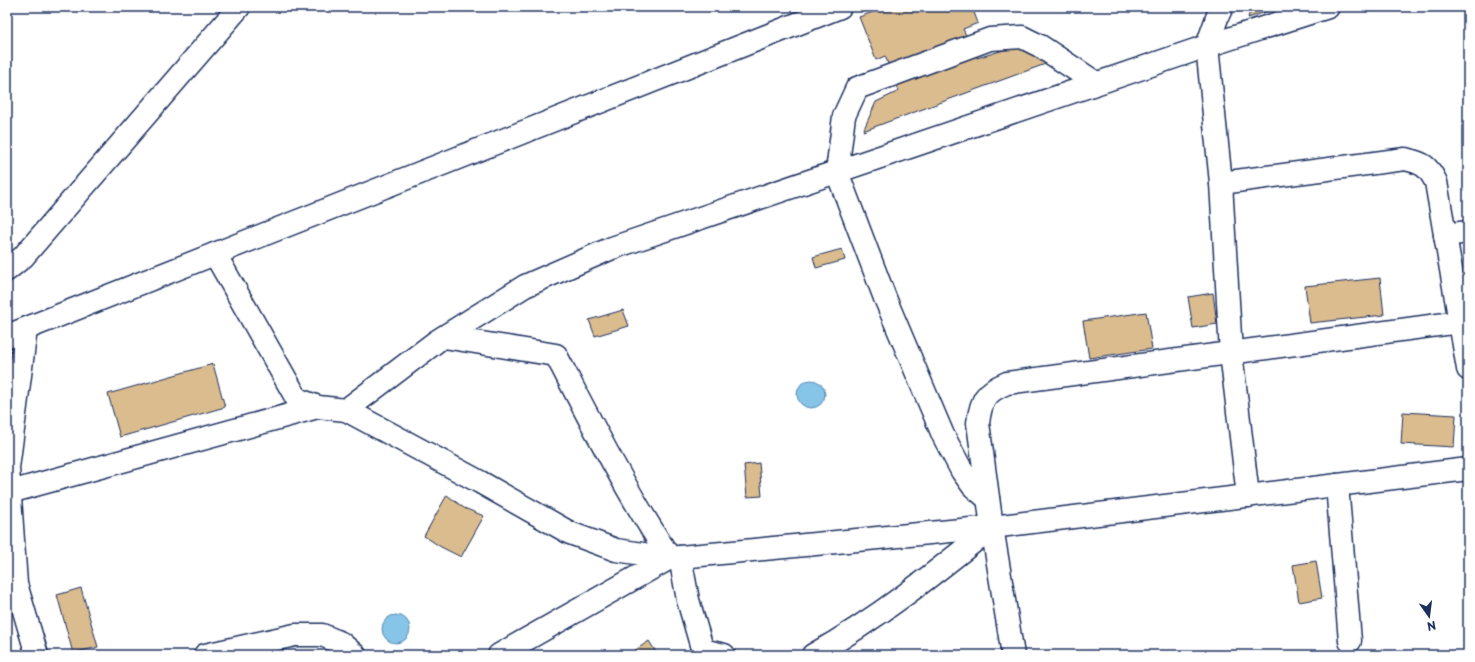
<svg xmlns="http://www.w3.org/2000/svg" width="1475" height="662" viewBox="0 0 1475 662" font-family="'Playpen Sans',sans-serif">
	<rect width="100%" height="100%" fill="#fff"/>
	<filter id="ink" filterUnits="userSpaceOnUse"><feTurbulence type="fractalNoise" baseFrequency=".025" numOctaves="2"/><feDisplacementMap in="SourceGraphic" scale="8" xChannelSelector="R" yChannelSelector="G"/><feConvolveMatrix kernelMatrix="1 2 1 2 8 2 1 2 1" color-interpolation-filters="sRGB"/></filter>
	<g filter="url(#ink)">
		<g fill="#86c5e7" stroke="#5b89b0">
			<circle cx="811" cy="394" r="14"/>
			<circle cx="396" cy="629" r="14"/>
		</g>
		<g fill="#dbbc8e" stroke="#1b2f5e">
			<polygon points="887,7 972,7 978,23 963,29 977,58 1014,47 1059,59 863,131 876,102 899,91 885,56 876,60 859,17"/>
			<polygon points="1251,7 1280,7 1248,18"/>
			<polygon points="842,249 845,260 816,268 813,257"/>
			<polygon points="1380,278 1384,315 1310,323 1305,286"/>
			<polygon points="1213,293 1217,324 1193,328 1188,297"/>
			<polygon points="623,310 629,326 595,336 589,320"/>
			<polygon points="1146,312 1152,349 1089,358 1083,321"/>
			<polygon points="213,364 225,407 120,437 108,394"/>
			<polygon points="1403,412 1456,415 1454,447 1401,444"/>
			<polygon points="759,463 762,496 747,497 744,465"/>
			<polygon points="447,495 464,508 484,516 461,557 441,547 424,536"/>
			<polygon points="1316,561 1322,598 1299,602 1293,565"/>
			<polygon points="81,588 98,647 73,653 57,595"/>
			<polygon points="649,641 658,655 628,655"/>
		</g>
		<g fill="none" stroke-linecap="round" stroke-linejoin="round">
			<g stroke="#1b2f5e" stroke-width="25">
				<g id="minor">
					<polyline points="1222,7 1218,15 1207,46 1221,183 1231,353 1248,496"/>
					<path d="M1221,183L1405,159C1423,163 1428,166 1436,182L1468,369"/>
					<polyline points="1445,235 1468,232"/>
					<polyline points="215,254 297,399 318,407 346,410 480,482 570,533 616,550 670,558 680,557 992,527 1468,469"/>
					<polyline points="7,270 23,257 239,7"/>
					<polyline points="26,329 8,468 16,584 37,655"/>
					<polyline points="7,336 840,7"/>
					<path d="M444,337L556,355C592,424 627,493 670,558L499,655"/>
					<polyline points="346,410 437,341 525,286 612,248 1207,46 1328,7"/>
					<polyline points="1337,485 1350,641"/>
					<polyline points="10,492 318,407"/>
					<polyline points="988,499 973,486 962,471 943,435 885,298 837,172 844,116 857,88 990,39 1022,37 1040,46 1096,83"/>
					<polyline points="680,557 688,600 704,655"/>
					<polyline points="702,650 724,655"/>
					<polyline points="205,655 295,635 322,635 341,643 355,655"/>
					<path d="M813,655C877,619 935,573 992,527"/>
					<path d="M1013,655L992,527L978,423C981,400 985,392 1007,383L1460,322"/>
				</g>
			</g>
			<use href="#minor" stroke="#fff" stroke-width="22"/>
		</g>
	</g>
	<rect width="1475" height="662" fill="none" stroke="#fff" stroke-width="24"/>
	<rect x="12" y="12" width="1451" height="638" fill="none" stroke="#1b2f5e" stroke-width="1.5" filter="url(#ink)"/>
	<g transform="translate(1429 616) rotate(166)" stroke="#ffffff" stroke-width="3" paint-order="stroke">
	<path d="M0-3L7 15L0 10L-7 15Z" fill="#1b2f5e"/>
	<text y="-6" font-size="11" font-weight="bold" text-anchor="middle" fill="#1b2f5e">N</text>
	</g>
</svg>
